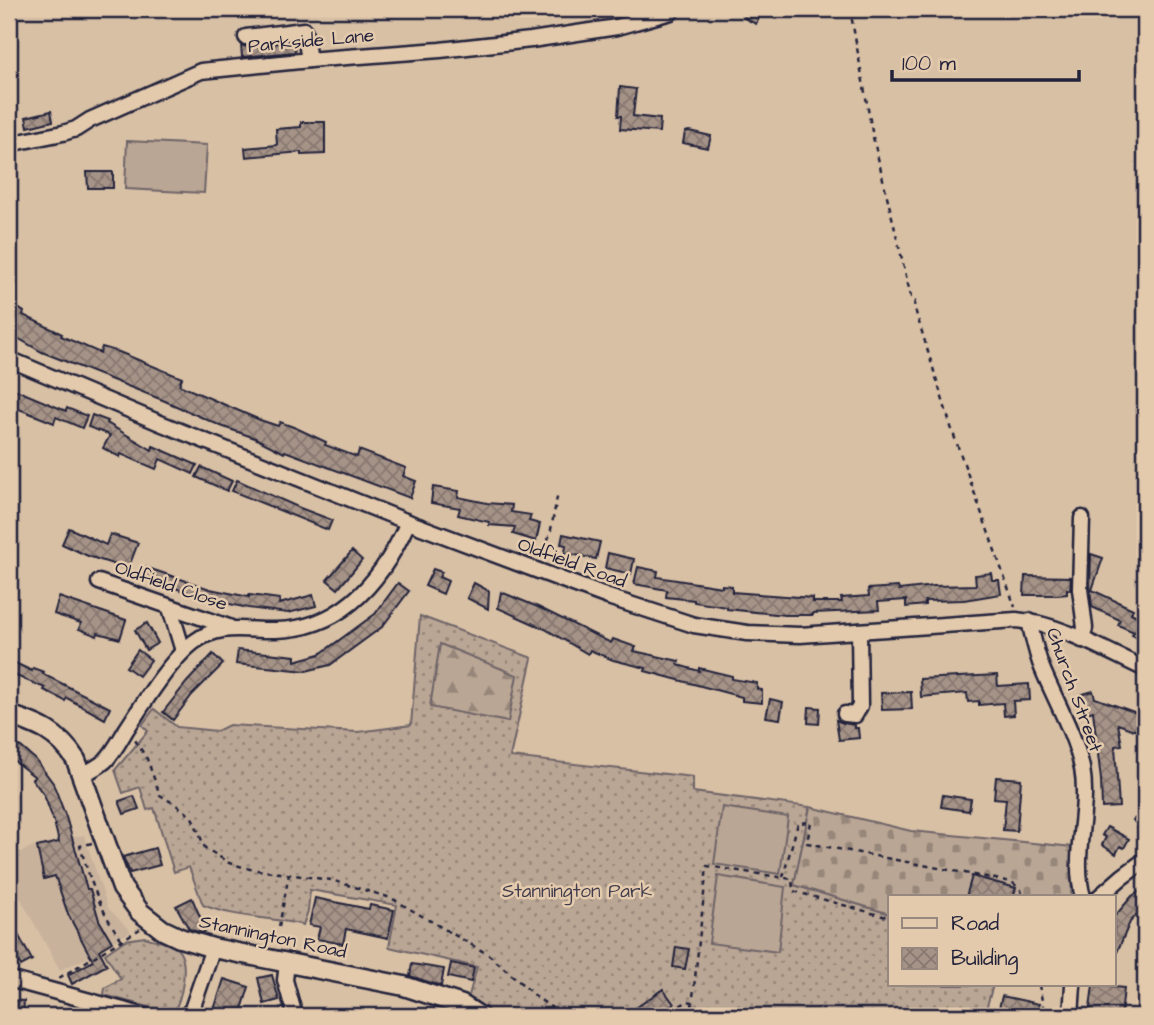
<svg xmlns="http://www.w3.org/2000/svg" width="1154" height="1025" viewBox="0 0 1154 1025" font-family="'Architects Daughter',sans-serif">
	<defs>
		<pattern id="grass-dots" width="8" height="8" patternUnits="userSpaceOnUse" patternTransform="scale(1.75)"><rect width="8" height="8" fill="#baa694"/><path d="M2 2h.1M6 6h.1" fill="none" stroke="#97877a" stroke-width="1.8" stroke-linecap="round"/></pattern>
		<pattern id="forest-firs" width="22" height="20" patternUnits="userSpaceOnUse" patternTransform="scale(1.75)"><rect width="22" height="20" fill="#baa694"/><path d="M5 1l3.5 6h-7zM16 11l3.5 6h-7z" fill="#97877a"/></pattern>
		<pattern id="cemetery-stones" width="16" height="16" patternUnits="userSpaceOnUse" patternTransform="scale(1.75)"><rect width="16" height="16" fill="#baa694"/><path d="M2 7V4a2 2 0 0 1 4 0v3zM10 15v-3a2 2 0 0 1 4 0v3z" fill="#97877a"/></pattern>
		<pattern id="building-cross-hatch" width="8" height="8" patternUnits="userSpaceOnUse" patternTransform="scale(1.75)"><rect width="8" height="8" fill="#a69387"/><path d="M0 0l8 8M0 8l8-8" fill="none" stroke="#877870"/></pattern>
	</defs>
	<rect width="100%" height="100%" fill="#d8c0a5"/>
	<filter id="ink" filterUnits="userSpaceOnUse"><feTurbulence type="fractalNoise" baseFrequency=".0143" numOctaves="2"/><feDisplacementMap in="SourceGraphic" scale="14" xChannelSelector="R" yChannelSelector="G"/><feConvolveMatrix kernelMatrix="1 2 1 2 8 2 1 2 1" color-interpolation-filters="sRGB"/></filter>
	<g filter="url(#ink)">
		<polygon fill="#c9b29c" points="84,835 108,908 131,931 87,958 60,970 9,878 9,858 33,846"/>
		<g fill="url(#grass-dots)" stroke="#6e6468" stroke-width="2">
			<path d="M420,616L532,658L510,757L693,777V792L810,807L794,885L890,914V985H993L984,1016H490L468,999L477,967L389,947L397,905L310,890L308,911L303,925C270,917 235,918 203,905L189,867L174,872L154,808L147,810L140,787L123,793L115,770L148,731L142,725L154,709L177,727L217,731L229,725L358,732L411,725Z"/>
			<path d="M145,937C154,940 170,943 177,949C190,960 182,1003 172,1013L104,995L105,988L121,979L105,954L125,940Z"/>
		</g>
		<polygon fill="url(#forest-firs)" stroke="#6e6468" stroke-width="2" points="440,644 517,675 508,722 430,707"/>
		<polygon fill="url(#cemetery-stones)" stroke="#6e6468" stroke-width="2" points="810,807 911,831 1073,847 1071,897 890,897 890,914 794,885"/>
		<g fill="#baa694" stroke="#6e6468" stroke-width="2">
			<polygon points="127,141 207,145 204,193 125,189"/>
			<polygon points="722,807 788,817 780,874 714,864"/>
			<polygon points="718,876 785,887 778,952 709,943"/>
		</g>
		<g fill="url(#building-cross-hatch)" stroke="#22223b" stroke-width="2">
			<polygon points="748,9 763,9 756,24 744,18"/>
			<polygon points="294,41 295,52 242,57 241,45 247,47"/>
			<polygon points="620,87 636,89 633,116 660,119 659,132 620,129 621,116 618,116"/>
			<polygon points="51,111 53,121 28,127 26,117"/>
			<polygon points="301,122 325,122 325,154 301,155 301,152 246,157 245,148 277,145 276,129 301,127"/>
			<polygon points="689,131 711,136 708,148 683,143 685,132"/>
			<polygon points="87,172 113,172 113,188 88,188"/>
			<polygon points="9,302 24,312 23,315 62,334 61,336 100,353 102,347 119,352 182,378 179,385 260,420 278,426 280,422 296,428 326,442 325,445 357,457 359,450 406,468 403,476 416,481 410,498 285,451 284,453 255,438 221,426 165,401 42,352 9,333"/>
			<polygon points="9,387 66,411 67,408 87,416 82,428 56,417 54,423 9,405"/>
			<polygon points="92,415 108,421 107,423 152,450 153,446 197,465 193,474 160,459 156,469 121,454 120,457 103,448 110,435 88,427"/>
			<polygon points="201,467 232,481 227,491 196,477"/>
			<polygon points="237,480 300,508 332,520 328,530 232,491"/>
			<polygon points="433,487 459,491 458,497 487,503 512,505 511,512 531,515 529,521 540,524 536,541 513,534 515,527 489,525 489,522 458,515 460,508 431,503"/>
			<polygon points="69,528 106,545 110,534 138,543 128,569 88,556 62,544"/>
			<polygon points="563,534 600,542 596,559 565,553 566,545 561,544"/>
			<polygon points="352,551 362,560 338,589 327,580"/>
			<polygon points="608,553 634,559 631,574 605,568"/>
			<polygon points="1091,554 1103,558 1092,590 1133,609 1131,613 1145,620 1145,642 1132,635 1134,632 1118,625 1120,620 1092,607 1090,589"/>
			<polygon points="145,567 210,589 249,597 249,595 280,599 279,604 313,595 316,606 288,613 248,608 207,599 143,577"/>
			<polygon points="638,567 658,571 657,577 722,587 722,585 732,586 732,592 813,598 813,602 842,602 841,598 869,596 868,589 898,587 899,590 934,586 976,585 975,575 991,573 992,580 999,580 1001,594 964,600 925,601 925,605 906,607 906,600 878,602 879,610 813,613 813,615 785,615 727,609 727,607 694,602 694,600 666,597 667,590 634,584"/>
			<polygon points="433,569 442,572 439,577 448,581 443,594 425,586"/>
			<polygon points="1025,576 1071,577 1070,590 1067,589 1067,594 1058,595 1024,595"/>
			<polygon points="398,583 409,591 382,627 330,665 306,671 236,664 238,650 295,656 295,661 320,654 375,614"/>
			<polygon points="474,583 489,591 488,609 467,598"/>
			<polygon points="501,592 538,607 611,643 613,639 636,647 634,651 679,661 678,665 699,671 699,668 732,676 732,679 757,683 757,689 762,690 762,703 742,701 742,697 645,671 646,668 613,660 590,650 588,654 545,629 498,608"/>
			<polygon points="59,597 126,620 120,639 98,633 97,636 79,629 81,623 54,614"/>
			<polygon points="147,623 158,643 146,650 135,630"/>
			<polygon points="138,650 151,660 139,676 126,667"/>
			<polygon points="213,654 223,664 192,695 173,720 163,712 187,682"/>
			<polygon points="9,660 32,671 33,668 44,672 43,674 110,708 105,719 67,698 65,701 44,690 45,688 9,673"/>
			<polygon points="997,675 998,686 1029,684 1030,700 1013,701 1014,715 1004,716 1003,703 979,705 979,701 968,702 967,693 921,697 920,679"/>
			<polygon points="1093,691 1095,698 1145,716 1145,734 1118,724 1122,745 1115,746 1119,807 1102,808 1101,780 1093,711 1087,713 1080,695"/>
			<polygon points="911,692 912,709 882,710 881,693"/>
			<polygon points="770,699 783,702 780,719 766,717"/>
			<polygon points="809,707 820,708 819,724 808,723"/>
			<polygon points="836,720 843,723 855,725 855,728 858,728 859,738 839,740"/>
			<polygon points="9,743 21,747 36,760 53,783 66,817 87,889 90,889 99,920 112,942 99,950 107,965 72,984 68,975 93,961 68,914 55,876 44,879 37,847 59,842 54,822 44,795 32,779 35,777 9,757"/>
			<polygon points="996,777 1021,779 1017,831 1003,830 1006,799 994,798"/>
			<polygon points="943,795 971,799 969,811 941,807"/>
			<polygon points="134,796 139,809 124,814 119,801"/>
			<polygon points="1145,811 1145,836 1133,820"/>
			<polygon points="1107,827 1129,839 1124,848 1120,846 1116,854 1102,845 1106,837 1102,835"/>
			<polygon points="155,848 160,865 130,873 123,857"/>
			<polygon points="972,876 1016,888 1013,897 966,897"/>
			<polygon points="1145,888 1145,906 1130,922 1114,959 1114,917 1132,896"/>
			<polygon points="192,898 206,931 202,933 189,929 176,906"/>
			<polygon points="315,898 369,909 370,905 394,910 388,938 346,929 343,944 317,939 320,927 309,925"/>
			<polygon points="9,918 32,960 21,966 9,944"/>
			<polygon points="676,947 689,949 685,969 673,967"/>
			<polygon points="451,963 474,968 471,982 448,977"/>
			<polygon points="412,964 444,969 441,986 410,976"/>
			<polygon points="272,975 279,1000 264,1004 258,978"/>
			<polygon points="224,979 249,987 240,1016 212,1016"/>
			<polygon points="1093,985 1124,988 1121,1016 1089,1016"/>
			<polygon points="663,989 674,1004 656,1016 637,1016 633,1010"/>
			<polygon points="1002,996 1039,1004 1035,1016 997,1016"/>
			<polygon points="9,1000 24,1001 23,1016 9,1014"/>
		</g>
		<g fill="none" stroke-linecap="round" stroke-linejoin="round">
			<g stroke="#22223b" stroke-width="19">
				<g id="minor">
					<polyline points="246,37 304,30 309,60"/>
					<polyline points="9,144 63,133 76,129 90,120 201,71 320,59 440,50 531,40 617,27 671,12"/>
					<path d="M9,359L160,423L408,522L608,597L694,625L747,633L800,635L1016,620C1061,624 1104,650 1145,669"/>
					<polyline points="1082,518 1080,589 1085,628 1082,640"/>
					<polyline points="99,582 229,627"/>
					<polyline points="170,608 183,651"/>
					<path d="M1029,621C1033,637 1036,653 1042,668C1055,700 1075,734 1082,768C1090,811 1071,855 1083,897"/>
					<polyline points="845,714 855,715 860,706 859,631"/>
					<path d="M82,775C90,771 98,767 105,761C114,752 120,740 126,730C143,704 170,660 194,642C221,622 246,631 276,630C343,629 383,579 408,522"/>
					<polyline points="1099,897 1122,877 1145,860"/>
					<polyline points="287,963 285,980 295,1016"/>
					<polyline points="9,979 145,1016"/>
					<polyline points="186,1016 192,1009 213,948"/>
					<polyline points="1071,1016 1073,985"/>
				</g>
			</g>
			<g stroke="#22223b" stroke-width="23">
				<path id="major" d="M9,715C39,725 58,732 76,760L122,888L140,912L163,930L180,938L213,948L404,986L462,1005L479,1016"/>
			</g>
			<g stroke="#22223b" stroke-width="2.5" stroke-dasharray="5 5" stroke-linecap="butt">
				<polyline points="850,9 873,137 911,297 915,301 914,306 952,430 1015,607"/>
				<polyline points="538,558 550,535 558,492"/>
				<polyline points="135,740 147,759 160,795 184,810 193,819 205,848 215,854 229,863 250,869 331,880 391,898 489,955 539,999 564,1016"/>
				<path d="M92,843L80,846C90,880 100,911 122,940"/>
				<polyline points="783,877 798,823 811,822 807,843 1012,882 1021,890 1023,897"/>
				<polyline points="279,927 289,874"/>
				<polyline points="59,978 140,929"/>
				<polyline points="1039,985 1045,1016"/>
				<polyline points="663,1016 688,1001 693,1002"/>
				<polyline points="691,1016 707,866 792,879 793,891 890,918"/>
			</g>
			<use href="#minor" stroke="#e4caac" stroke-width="14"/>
			<use href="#major" stroke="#e4caac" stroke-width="18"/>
		</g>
	</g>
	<g text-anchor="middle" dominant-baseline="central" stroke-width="5" stroke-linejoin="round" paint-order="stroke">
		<g font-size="19" fill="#22223b" stroke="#e4caac">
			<text transform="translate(311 41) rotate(-5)">Parkside Lane</text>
			<text transform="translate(572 563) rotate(20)">Oldfield Road</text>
			<text transform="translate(171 586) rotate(19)">Oldfield Close</text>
			<text transform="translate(1074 690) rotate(70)">Church Street</text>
			<text transform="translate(273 937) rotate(12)">Stannington Road</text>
		</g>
		<g font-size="19" fill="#403c4d" stroke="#e4caac">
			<text x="577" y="891">Stannington Park</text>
		</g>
	</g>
	<rect width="1154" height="1025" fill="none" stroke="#e4caac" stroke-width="35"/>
	<rect x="18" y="18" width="1119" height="990" fill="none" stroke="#22223b" stroke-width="2.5" filter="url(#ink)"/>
	<rect x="888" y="895" width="228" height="91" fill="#e4caac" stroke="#96877f" stroke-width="2"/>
	<rect x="902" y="918" width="35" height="10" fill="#e4caac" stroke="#96877f" stroke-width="2"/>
	<text x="951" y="930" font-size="21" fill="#22223b">Road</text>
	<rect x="902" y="948" width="35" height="21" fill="url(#building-cross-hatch)" stroke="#96877f" stroke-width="2"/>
	<text x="951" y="965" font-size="21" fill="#22223b">Building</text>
	<path d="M892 70v10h187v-10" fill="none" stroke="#22223b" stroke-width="3.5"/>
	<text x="902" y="70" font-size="21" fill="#22223b" stroke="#e4caac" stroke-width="5" paint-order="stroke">100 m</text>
</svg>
